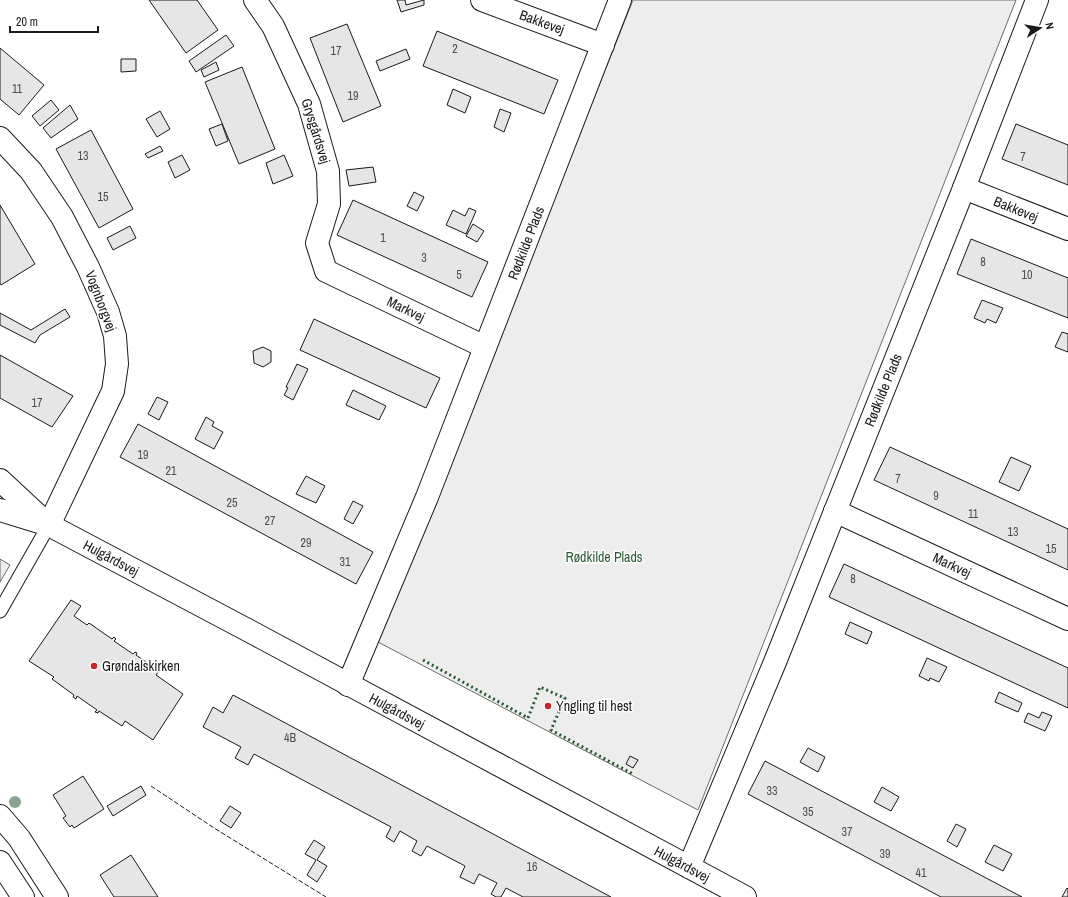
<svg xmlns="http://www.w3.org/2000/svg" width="1068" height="897" viewBox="0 0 1068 897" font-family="'Archivo Narrow',sans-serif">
	<rect width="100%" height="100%" fill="#fff"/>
	<g fill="#ededed" stroke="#6a6a6a">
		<polygon points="633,0 1016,0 698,810 378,642"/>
		<polygon points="0,559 10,565 0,582"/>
	</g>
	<g fill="#e6e6e6" stroke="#1a1a1a">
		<polygon points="149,0 197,0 218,30 186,53"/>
		<polygon points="397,0 405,0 406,5 424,0 424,5 401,12"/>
		<polygon points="347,24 381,106 343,122 310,38"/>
		<polygon points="437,31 558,80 544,114 423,66"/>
		<polygon points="226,35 234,46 196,72 189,61"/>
		<polygon points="0,48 44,85 19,115 0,99"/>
		<polygon points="406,49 410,59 380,71 376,61"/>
		<polygon points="121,59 136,59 136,71 121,72"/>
		<polygon points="216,62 219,70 204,77 201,70"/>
		<polygon points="242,67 275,149 239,164 205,82"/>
		<polygon points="453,89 471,97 465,113 447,105"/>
		<polygon points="51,100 59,110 40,126 32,116"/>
		<polygon points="70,105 78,119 51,138 43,128"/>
		<polygon points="500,109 511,113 504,132 494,127"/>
		<polygon points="160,111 170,129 157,137 146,119"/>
		<polygon points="222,124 228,141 216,146 209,129"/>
		<polygon points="1016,124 1068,145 1068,185 1002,159"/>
		<polygon points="91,130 133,209 99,228 56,149"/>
		<polygon points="160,146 163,151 148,158 145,154"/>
		<polygon points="182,155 190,170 175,178 168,162"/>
		<polygon points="284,155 293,176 273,184 266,163"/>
		<polygon points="373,167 376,182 349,186 346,170"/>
		<polygon points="414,192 424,197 417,211 407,206"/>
		<polygon points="353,200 488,262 472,297 337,235"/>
		<polygon points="0,205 35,264 1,285 0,283"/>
		<polygon points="469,208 476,211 466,234 446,225 453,210 465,216"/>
		<polygon points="473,224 484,231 477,242 466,236"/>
		<polygon points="130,226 136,238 113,250 107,238"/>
		<polygon points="971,239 1068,278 1068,318 957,274"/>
		<polygon points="982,300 1003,308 996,323 987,319 985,323 974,318"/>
		<polygon points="65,309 70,317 40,335 35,343 0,325 0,313 31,330"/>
		<polygon points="314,319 440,378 426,408 300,350"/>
		<polygon points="1062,332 1068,334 1068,352 1055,347"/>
		<polygon points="263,347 271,351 271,362 263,367 254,363 253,351"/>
		<polygon points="0,355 73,396 52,427 0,398"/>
		<polygon points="297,364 308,369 293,400 284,395 288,388 286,387"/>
		<polygon points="353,390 386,406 379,420 346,405"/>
		<polygon points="157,397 168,402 159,420 148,414"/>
		<polygon points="206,417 214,422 212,426 223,432 214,449 195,439"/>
		<polygon points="138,424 373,552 356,584 120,457"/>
		<polygon points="890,447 1068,529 1068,570 874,480"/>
		<polygon points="1011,457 1031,466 1019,491 999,482"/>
		<polygon points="306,476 325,486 316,503 296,494"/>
		<polygon points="353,501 363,506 353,524 344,519"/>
		<polygon points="844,564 1068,668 1068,708 829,597"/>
		<polygon points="71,600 81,606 74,616 87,625 89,623 112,639 114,637 116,639 114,641 133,654 135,652 137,653 136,655 159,671 156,675 183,694 153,740 125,721 122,726 99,711 98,713 95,712 97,710 77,696 76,699 73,697 74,695 52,679 54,677 29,661"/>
		<polygon points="850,622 872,632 867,644 845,634"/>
		<polygon points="927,658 947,667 939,682 930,678 929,681 919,676"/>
		<polygon points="999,692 1022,703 1018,712 995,702"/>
		<polygon points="233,695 611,897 523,897 506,888 501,897 496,897 491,894 497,883 479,874 474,884 460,877 465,866 427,846 421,856 412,851 417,841 400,831 394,842 386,837 391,827 254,754 248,765 235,758 241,747 203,727 213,707 223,713"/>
		<polygon points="1042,712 1052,716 1045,731 1024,722 1028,713 1039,718"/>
		<polygon points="808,748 825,757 818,772 800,762"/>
		<polygon points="630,756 638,760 633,768 626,764"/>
		<polygon points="765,761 1022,897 941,897 748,794"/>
		<polygon points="83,776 104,809 74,828 72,825 70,827 63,818 66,816 53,795"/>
		<polygon points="141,786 146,795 113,816 107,806"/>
		<polygon points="882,787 899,797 891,811 874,802"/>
		<polygon points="230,806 241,813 231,828 220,821"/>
		<polygon points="956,824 966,829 957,847 947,841"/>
		<polygon points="314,840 325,847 317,860 327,866 317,882 307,875 316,860 305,854"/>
		<polygon points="994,845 1012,854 1003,871 985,862"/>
		<polygon points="131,855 158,897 114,897 100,875"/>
		<polygon points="1067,888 1068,889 1068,897 1062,897"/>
	</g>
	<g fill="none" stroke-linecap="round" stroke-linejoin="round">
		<g stroke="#1a1a1a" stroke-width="15">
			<polyline id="service" points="0,611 49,525"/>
		</g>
		<g stroke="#1a1a1a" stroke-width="24">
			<g id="minor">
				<polyline points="255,0 273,26 309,104 328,171 329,204 317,243 326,271 485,347"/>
				<polyline points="482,0 603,45"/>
				<polyline points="0,138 31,171 62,217 88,267 108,312 115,336 117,364 113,391 49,525"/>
				<polyline points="964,188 1068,229"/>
				<polyline points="835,511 1068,619"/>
				<polyline points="348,685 427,497 620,0"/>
				<polyline points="689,867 775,662 964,188 1037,0"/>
			</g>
		</g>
		<g stroke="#1a1a1a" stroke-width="24">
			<g id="tertiary">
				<polyline points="0,816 19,838 57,897"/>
				<polyline points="0,862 23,897"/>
			</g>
		</g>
		<g stroke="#1a1a1a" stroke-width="24">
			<g id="primary">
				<polyline points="0,480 43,520"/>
				<polyline points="0,510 49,525 255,634 745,897"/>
			</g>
		</g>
		<use href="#service" stroke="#fff" stroke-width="13"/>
		<use href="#minor" stroke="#fff" stroke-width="22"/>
		<use href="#tertiary" stroke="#fff" stroke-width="22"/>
		<use href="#primary" stroke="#fff" stroke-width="22"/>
		<polyline stroke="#2b5a34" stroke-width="3" stroke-dasharray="2 3" stroke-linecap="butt" points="423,660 528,718 540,687 565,698 551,730 633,774"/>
		<polyline stroke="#1a1a1a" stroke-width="1" stroke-dasharray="5 2" stroke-linecap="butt" points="151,786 214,828 326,897"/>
	</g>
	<circle fill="#8aa48f" cx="15" cy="802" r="6"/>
	<g fill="#c62828" stroke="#fff" stroke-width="1.5">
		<circle cx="94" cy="666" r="4"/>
		<circle cx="548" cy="706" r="4"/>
	</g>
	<g text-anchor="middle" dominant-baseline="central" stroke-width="3" stroke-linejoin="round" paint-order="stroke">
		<g font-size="12" fill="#4d4d4d">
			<text x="455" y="49">2</text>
			<text x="336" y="51">17</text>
			<text x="17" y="89">11</text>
			<text x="353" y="96">19</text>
			<text x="83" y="156">13</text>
			<text x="1023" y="157">7</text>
			<text x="103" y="197">15</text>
			<text x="383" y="238">1</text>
			<text x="424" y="258">3</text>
			<text x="983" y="262">8</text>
			<text x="459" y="275">5</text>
			<text x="1027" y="275">10</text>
			<text x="37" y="403">17</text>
			<text x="143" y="455">19</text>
			<text x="171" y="471">21</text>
			<text x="898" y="479">7</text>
			<text x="936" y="496">9</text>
			<text x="232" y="503">25</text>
			<text x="973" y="514">11</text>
			<text x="270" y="521">27</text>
			<text x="1013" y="532">13</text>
			<text x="306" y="543">29</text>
			<text x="1051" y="549">15</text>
			<text x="345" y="562">31</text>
			<text x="853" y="579">8</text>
			<text x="290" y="738">4B</text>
			<text x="772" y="791">33</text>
			<text x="808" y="812">35</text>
			<text x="847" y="832">37</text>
			<text x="885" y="854">39</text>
			<text x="532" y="867">16</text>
			<text x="921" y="873">41</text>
		</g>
		<g font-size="14" fill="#1a1a1a" stroke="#fff">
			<text transform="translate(542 22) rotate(20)">Bakkevej</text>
			<text transform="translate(316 131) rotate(73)">Grysgårdsvej</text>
			<text transform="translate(1016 209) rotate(22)">Bakkevej</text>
			<text transform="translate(526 243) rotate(-69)">Rødkilde Plads</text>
			<text transform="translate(101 301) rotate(69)">Vognborgvej</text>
			<text transform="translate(406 309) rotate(26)">Markvej</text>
			<text transform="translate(883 390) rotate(-68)">Rødkilde Plads</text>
			<text transform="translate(111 558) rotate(28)">Hulgårdsvej</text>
			<text transform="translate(952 565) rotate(25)">Markvej</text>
			<text transform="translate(397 711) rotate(28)">Hulgårdsvej</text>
			<text transform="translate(682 864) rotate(28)">Hulgårdsvej</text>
		</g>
		<g font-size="14" fill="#2b5a34" stroke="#fff">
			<text x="604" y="557">Rødkilde Plads</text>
		</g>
		<g font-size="14" fill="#1a1a1a" stroke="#fff" text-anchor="start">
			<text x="102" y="666">Grøndalskirken</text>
			<text x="556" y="706">Yngling til hest</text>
		</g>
	</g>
	<g transform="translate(1040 28) rotate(78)" stroke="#ffffff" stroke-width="3" paint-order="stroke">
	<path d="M0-3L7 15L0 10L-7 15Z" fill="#1a1a1a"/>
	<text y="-6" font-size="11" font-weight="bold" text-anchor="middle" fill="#1a1a1a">N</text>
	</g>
	<path d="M10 26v6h88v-6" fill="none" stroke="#1a1a1a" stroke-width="2"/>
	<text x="16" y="26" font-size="12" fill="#1a1a1a" stroke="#ffffff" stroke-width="3" paint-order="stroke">20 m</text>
</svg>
